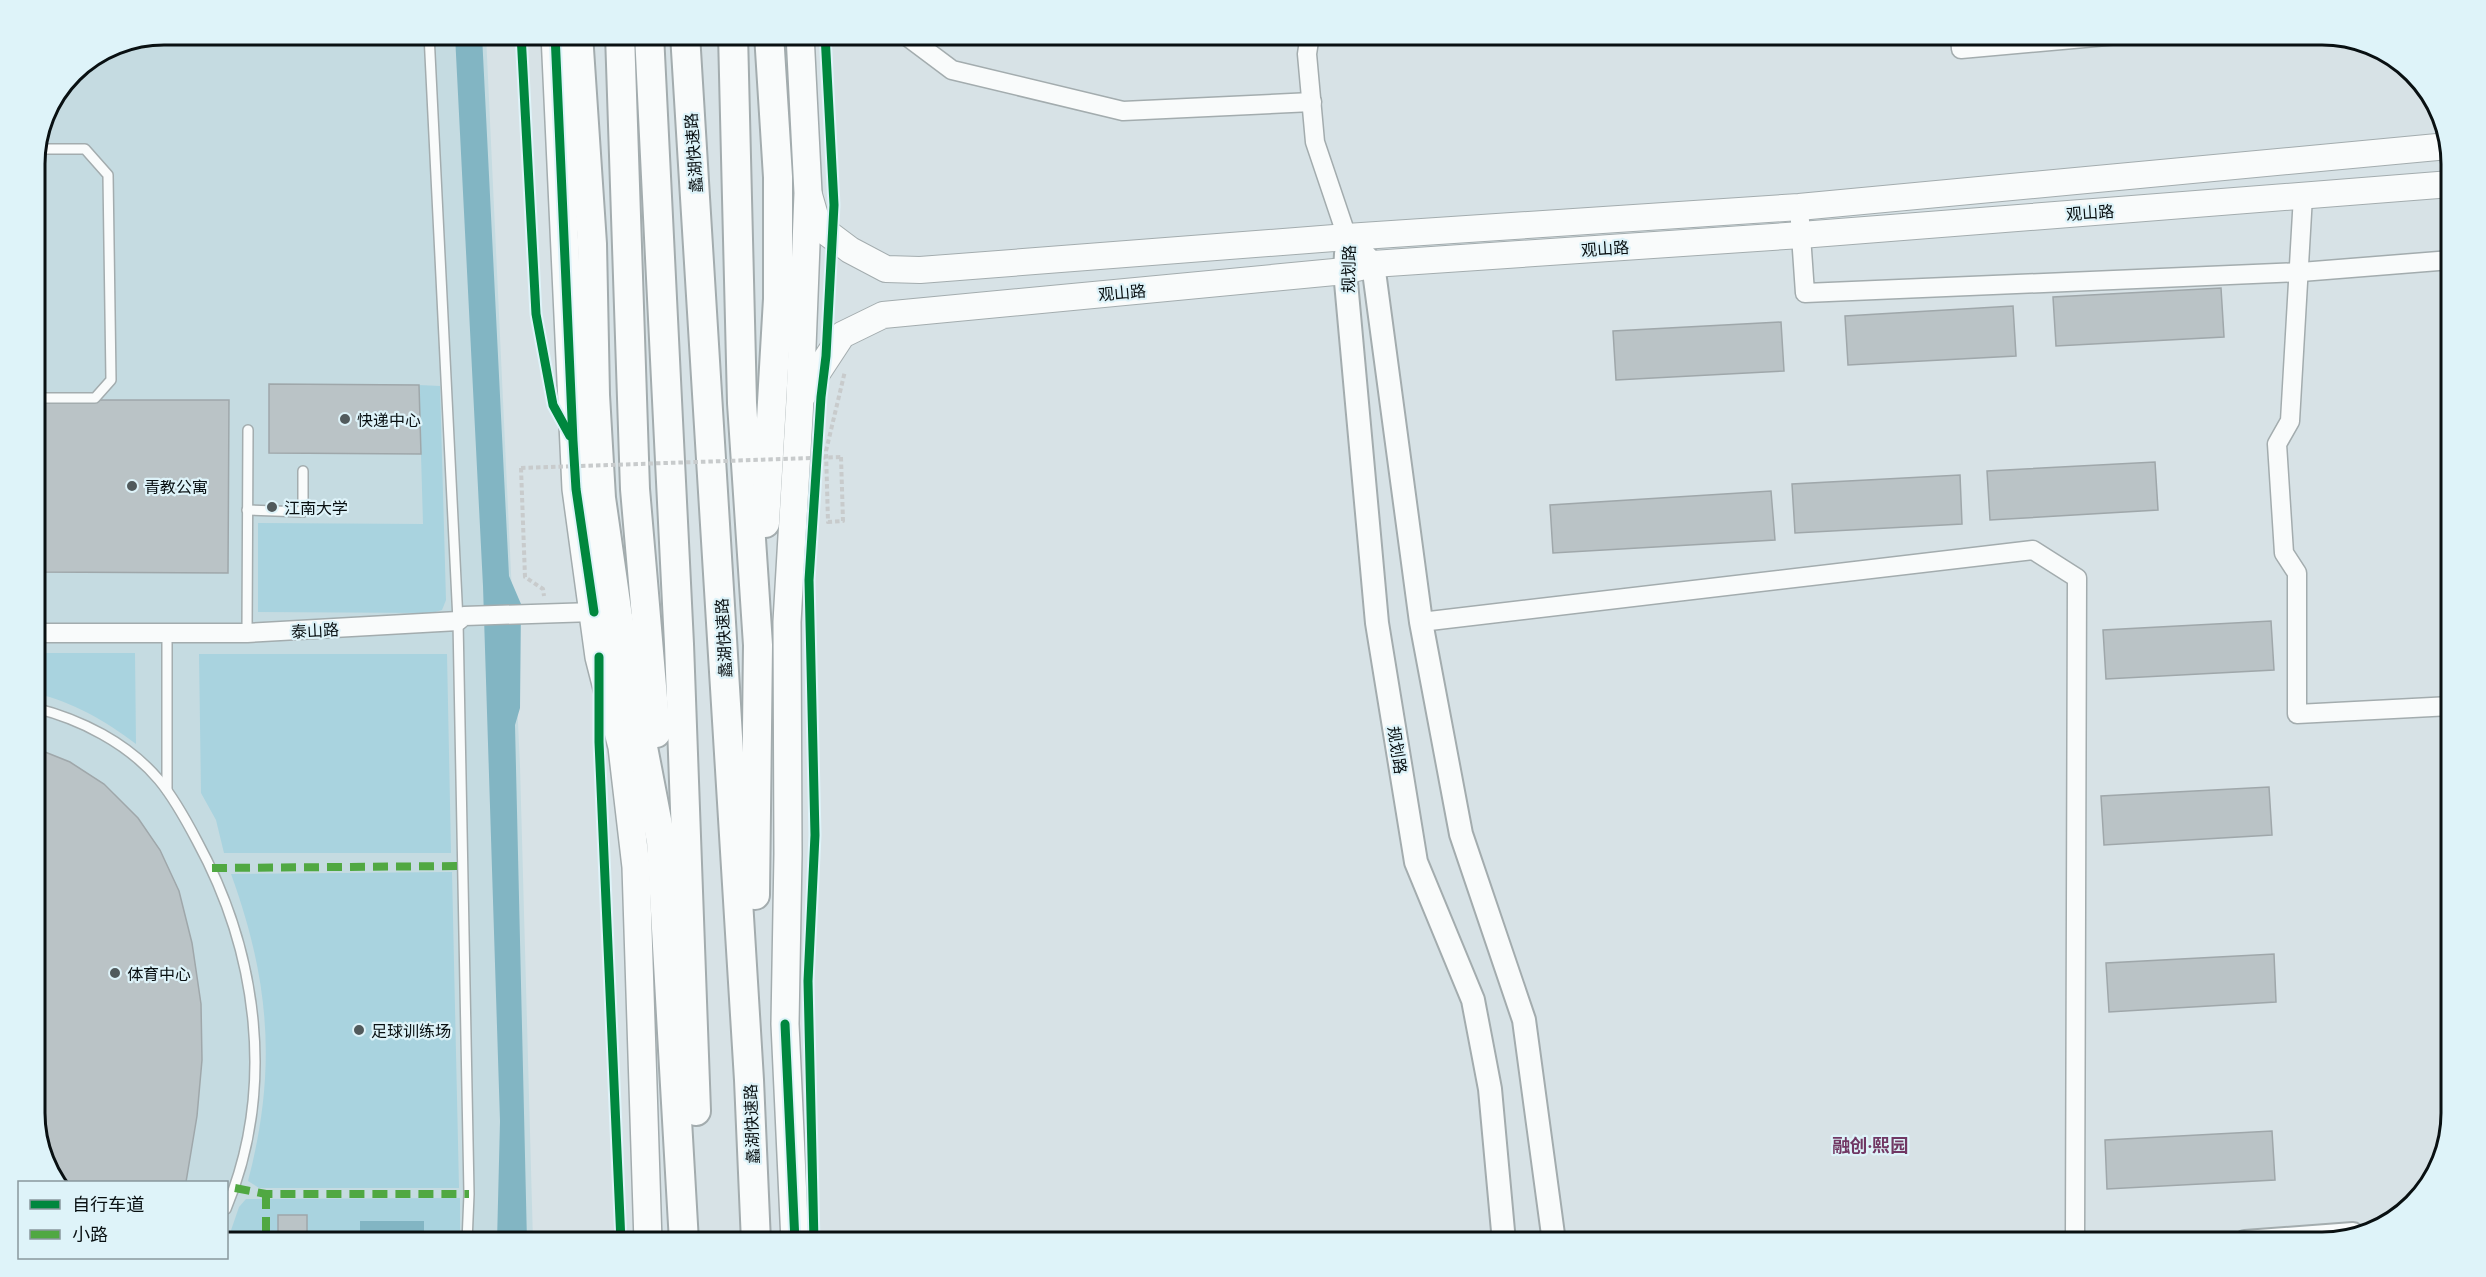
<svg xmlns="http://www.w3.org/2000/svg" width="2486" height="1277" viewBox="0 0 2486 1277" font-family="Barlow,'Noto Sans SC',sans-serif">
	<rect width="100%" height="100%" fill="#d7e2e6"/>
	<polygon fill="#c5dbe1" points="164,35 486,35 520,766 533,1242 227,1242 226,1182 55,1182 35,1122 35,156 44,114 73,72 115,44"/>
	<g fill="#a9d3df">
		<polygon points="419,385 440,386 446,600 442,610 432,613 258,612 258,523 423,524"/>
		<path d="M35,653H135L136,744C104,720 75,703 35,693Z"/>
		<polygon points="199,654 447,654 451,853 224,853 216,820 201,793"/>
		<path d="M452,872L459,1188H259L248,1181C277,1071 270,981 231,874Z"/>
		<polygon points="460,1198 460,1242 227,1242 239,1207 246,1199"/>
	</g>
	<g fill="#82b5c3">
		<polygon points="455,35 482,35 509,576 521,604 520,708 515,725 527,1242 497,1242 500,1121 483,586"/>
		<rect x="360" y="1221" width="64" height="21"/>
	</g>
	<g fill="#bac3c6" stroke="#9fa7aa" stroke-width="1.5">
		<polygon points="2221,288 2224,337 2056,346 2053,297"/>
		<polygon points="2013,306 2016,356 1848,365 1845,316"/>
		<polygon points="1781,322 1784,371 1616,380 1613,331"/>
		<polygon points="269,384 419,385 421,454 269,453"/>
		<polygon points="35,400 229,400 228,573 35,572"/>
		<polygon points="2155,462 2158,510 1990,520 1987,471"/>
		<polygon points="1960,475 1962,524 1795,533 1792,484"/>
		<polygon points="1771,491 1775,540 1553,553 1550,505"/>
		<polygon points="2271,621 2274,670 2106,679 2103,630"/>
		<polygon points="35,748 70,762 104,784 138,818 160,850 179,891 192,943 201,1004 202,1060 197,1116 186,1182 55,1182 35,1122"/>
		<polygon points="2269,787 2272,835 2104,845 2101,796"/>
		<polygon points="2274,954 2276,1002 2109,1012 2106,963"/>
		<polygon points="2272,1131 2275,1180 2107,1189 2105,1140"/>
		<rect x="278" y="1215" width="29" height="27"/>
	</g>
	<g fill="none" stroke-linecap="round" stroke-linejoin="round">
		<g stroke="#a3acae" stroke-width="12">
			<g id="service">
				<polyline points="429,34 458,621 469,1194 467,1242"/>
				<polyline points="35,398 95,398 111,380 108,175 85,149 36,149"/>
				<polyline points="247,510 303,512 303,471"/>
				<polyline points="167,633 167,790"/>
				<polyline points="247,633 248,430"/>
				<path d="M35,708C80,719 128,743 159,780C174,798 186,820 197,841C258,953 276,1089 226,1209"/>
			</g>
		</g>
		<g stroke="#a3acae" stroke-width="21">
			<g id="minor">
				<polyline points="904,34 952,70 1123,111 1312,102"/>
				<polyline points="1310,34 1307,54 1315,142 1347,237"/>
				<polyline points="1960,34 1961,49 2129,34"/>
				<polyline points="2303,196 2290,421 2277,444 2284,553 2297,573 2297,714 2451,706"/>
				<polyline points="1799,207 1805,293 2301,272 2451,260"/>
				<polyline points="1421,622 2033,550 2077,578 2075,1242"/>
				<polyline points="35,633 247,633 458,621 464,616 594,612"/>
			</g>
		</g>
		<g stroke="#a3acae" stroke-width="26">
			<g id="tertiary">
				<polyline points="1347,237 1373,264 1421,622 1461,834 1524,1020 1554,1242"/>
				<polyline points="1346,254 1345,271 1377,623 1416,862 1473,1000 1490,1089 1504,1242"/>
				<polyline points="2245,1242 2353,1234"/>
			</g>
		</g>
		<g stroke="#a3acae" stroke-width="28">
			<g id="secondary">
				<polyline points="809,195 818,226 850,250 886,269 920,270 1347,237 1799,207 2448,146"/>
				<polyline points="800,399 842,335 883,315 1345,271 1373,264 1801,235 2451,184"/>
			</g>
		</g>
		<g stroke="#a3acae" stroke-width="30">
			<g id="primary">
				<polyline points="555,34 576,489 599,657 622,747 636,867 648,1242"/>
				<polyline points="795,1242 785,1024 788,854 787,622 800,399 808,193 800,34"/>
			</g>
		</g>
		<g stroke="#a3acae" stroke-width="32">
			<g id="trunk">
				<polyline points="578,34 592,244 595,395 601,498 618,617 661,841 684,1242"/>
				<polyline points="620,34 635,489 656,733"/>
				<polyline points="649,34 679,644 696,1111"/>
				<polyline points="685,34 749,1080 756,1242"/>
				<polyline points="733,34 742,403 758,645 755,895"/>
				<polyline points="765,523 778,299 778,177 769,34"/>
			</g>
		</g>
		<g stroke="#c8cbcc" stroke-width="4" stroke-dasharray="4.5 3" stroke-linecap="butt">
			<polyline points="841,457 843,521 828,522 826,451 845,371"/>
			<polyline points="521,468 525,577 543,589 544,596"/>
		</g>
		<use href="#service" stroke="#f9fbfb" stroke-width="9"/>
		<use href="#minor" stroke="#f9fbfb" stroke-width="18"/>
		<use href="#tertiary" stroke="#f9fbfb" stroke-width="22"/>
		<use href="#secondary" stroke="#f9fbfb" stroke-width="26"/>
		<use href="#primary" stroke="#f9fbfb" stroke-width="27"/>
		<use href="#trunk" stroke="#f9fbfb" stroke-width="28"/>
		<polyline stroke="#c8cbcc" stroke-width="4" stroke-dasharray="4.5 3" stroke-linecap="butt" points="521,468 841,457"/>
		<g stroke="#50a842" stroke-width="8" stroke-dasharray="15 8" stroke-linecap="butt">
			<polyline points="212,868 463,866"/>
			<polyline points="235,1188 266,1194 469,1194"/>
			<polyline points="266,1194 266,1242"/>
		</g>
		<g stroke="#def3f9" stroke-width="13">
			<g id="cycleway">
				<polyline points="521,34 536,314 553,405 570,436"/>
				<polyline points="555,34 573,441 576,489 594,612"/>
				<polyline points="599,657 599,742 621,1242"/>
				<polyline points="785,1024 795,1242"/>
				<polyline points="814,1242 808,981 815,835 809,580 821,397 826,356 834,205 825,34"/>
			</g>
		</g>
		<use href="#cycleway" stroke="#00873e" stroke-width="9"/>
	</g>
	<g fill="#515a5c" stroke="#def3f9" stroke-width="2">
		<circle cx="345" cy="419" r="6"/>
		<circle cx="132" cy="486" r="6"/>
		<circle cx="272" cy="507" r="6"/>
		<circle cx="115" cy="973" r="6"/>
		<circle cx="359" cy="1030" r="6"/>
	</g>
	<g text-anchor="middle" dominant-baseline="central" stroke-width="4.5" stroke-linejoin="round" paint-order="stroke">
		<g font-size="16" fill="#091012" stroke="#def3f9">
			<text transform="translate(693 153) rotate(-94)">蠡湖快速路</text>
			<text transform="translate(2090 212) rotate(-4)">观山路</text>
			<text transform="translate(1605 248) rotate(-4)">观山路</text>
			<text transform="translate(1348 269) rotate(-89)">规划路</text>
			<text transform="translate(1122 292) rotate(-5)">观山路</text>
			<text transform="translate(315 630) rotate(-3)">泰山路</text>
			<text transform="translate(723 638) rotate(-93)">蠡湖快速路</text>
			<text transform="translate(1398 750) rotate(81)">规划路</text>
			<text transform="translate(751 1124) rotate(-92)">蠡湖快速路</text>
		</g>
		<g font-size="16" fill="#091012" stroke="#def3f9" text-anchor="start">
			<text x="357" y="419">快递中心</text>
			<text x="144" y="486">青教公寓</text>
			<text x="284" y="507">江南大学</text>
			<text x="127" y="973">体育中心</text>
			<text x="371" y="1030">足球训练场</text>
		</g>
		<g font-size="18" font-weight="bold" fill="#703763" stroke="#def3f9">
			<text x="1870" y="1145">融创·熙园</text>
		</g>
	</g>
	<path d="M0 0H2486V1277H0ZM164 45H2322A119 119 0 0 1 2441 164V1113A119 119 0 0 1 2322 1232H164A119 119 0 0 1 45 1113V164A119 119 0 0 1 164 45Z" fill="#def3f9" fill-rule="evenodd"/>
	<path fill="none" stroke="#091012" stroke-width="3" d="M164 45H2322A119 119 0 0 1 2441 164V1113A119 119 0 0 1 2322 1232H164A119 119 0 0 1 45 1113V164A119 119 0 0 1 164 45Z"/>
	<rect x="18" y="1181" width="210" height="78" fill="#def3f9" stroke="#89989d" stroke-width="1.5"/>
	<rect x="30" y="1200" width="30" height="9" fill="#00873e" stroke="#89989d" stroke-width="1.5"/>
	<text x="72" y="1211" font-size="18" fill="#091012">自行车道</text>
	<rect x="30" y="1230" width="30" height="9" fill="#50a842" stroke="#89989d" stroke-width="1.5"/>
	<text x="72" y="1241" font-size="18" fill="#091012">小路</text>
</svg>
